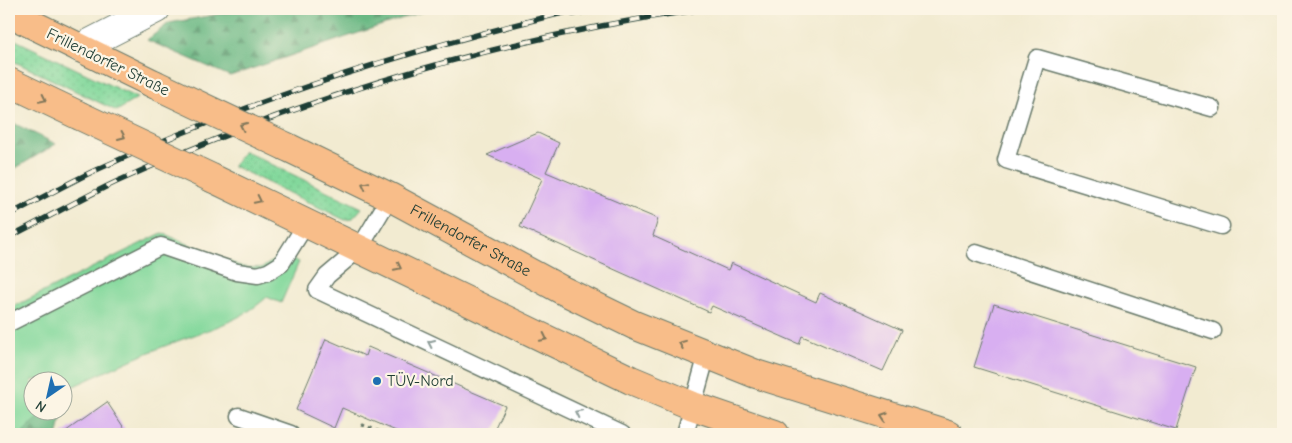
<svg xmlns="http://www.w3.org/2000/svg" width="1292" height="443" viewBox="0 0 1292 443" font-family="'Comic Neue',sans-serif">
	<defs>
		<pattern id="grass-dots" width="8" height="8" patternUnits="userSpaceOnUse" patternTransform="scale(1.25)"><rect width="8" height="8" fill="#82d89b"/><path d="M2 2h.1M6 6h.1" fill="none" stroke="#70ba86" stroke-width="1.8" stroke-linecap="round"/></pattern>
		<pattern id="forest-firs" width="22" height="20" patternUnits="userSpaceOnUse" patternTransform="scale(1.25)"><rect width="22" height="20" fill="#69b883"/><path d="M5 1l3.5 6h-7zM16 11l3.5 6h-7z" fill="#56976c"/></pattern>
	</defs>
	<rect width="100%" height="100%" fill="#fcf5e5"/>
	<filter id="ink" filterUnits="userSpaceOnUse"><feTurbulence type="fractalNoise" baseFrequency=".02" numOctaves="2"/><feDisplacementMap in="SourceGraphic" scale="10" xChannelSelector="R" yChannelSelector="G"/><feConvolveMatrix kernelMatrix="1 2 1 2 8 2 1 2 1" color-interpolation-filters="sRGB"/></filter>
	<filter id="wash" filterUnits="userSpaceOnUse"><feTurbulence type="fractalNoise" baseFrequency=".0096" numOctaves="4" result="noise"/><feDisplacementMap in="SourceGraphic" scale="20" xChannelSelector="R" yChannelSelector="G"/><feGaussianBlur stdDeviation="1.12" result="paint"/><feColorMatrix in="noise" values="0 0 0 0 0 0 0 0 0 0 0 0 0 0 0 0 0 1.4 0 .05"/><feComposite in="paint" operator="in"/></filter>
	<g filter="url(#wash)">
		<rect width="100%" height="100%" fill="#f2ebd1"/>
		<g fill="url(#grass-dots)" stroke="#508a68">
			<polygon points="9,37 137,98 117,111 9,59"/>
			<polygon points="244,151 362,208 352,219 345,220 233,166"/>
		</g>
		<g fill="url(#forest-firs)" stroke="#447a5c">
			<polygon points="248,9 430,9 230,76 147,40 169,23"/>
			<polygon points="9,121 56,144 9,172"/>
			<polygon points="67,389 58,434 21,434 45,411 62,410 63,393"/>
		</g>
		<path fill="#82d89b" stroke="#508a68" d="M162,233L243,267L262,268L283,254L299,262L281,303L267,297C237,324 207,329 170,344C135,357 101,374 67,389L63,393L62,380H32V410L45,411L21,434H9V309Z"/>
		<g id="blocks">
			<g fill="#d8aff1">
				<polygon points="538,133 559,143 546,172 658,219 653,236 728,270 731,263 816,302 820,293 902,330 883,371 802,336 799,344 712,306 709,312 520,227 542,179 487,155"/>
				<polygon points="994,304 1196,367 1176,430 974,367"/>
				<polygon points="326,339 365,356 368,347 505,406 492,434 403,434 342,408 334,428 296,410"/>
				<polygon points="107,402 128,434 62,434"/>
			</g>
		</g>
	</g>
	<g filter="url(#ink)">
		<use href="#blocks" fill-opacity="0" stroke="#697a6b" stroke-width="1"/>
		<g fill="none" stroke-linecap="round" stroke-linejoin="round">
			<g stroke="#697a6b" stroke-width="19">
				<g id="lane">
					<polyline points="1212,108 1037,58 1006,160 1221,226"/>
					<polyline points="390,197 359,249 327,276 317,290 622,434"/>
					<polyline points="976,253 1213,331"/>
					<polyline points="9,323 161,246 237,272 258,275 268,272 281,264 306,224"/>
					<polyline points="239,416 291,434"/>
					<polyline points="685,434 707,354"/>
				</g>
			</g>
			<g stroke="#697a6b" stroke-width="30">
				<polyline id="street" points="80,48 156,9"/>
			</g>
			<g stroke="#697a6b" stroke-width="30">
				<g id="primary">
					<polyline points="9,13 154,84"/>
					<polyline points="9,82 78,115"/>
					<path id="s1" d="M287,147L390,197L562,290L634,325L756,374L948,434"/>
					<polyline points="214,179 631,380 693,406 775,434"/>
				</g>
			</g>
			<polyline stroke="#697a6b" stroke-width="3" stroke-dasharray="4 4" stroke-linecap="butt" points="359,434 363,425 386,434"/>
			<use href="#lane" stroke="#fff" stroke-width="16"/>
			<use href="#street" stroke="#fff" stroke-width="28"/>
			<use href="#primary" stroke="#f8bd89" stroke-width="28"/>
			<g stroke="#1f3d34" stroke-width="5.5">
				<g id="rail">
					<polyline points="573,14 600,9"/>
					<path d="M9,215C38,200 66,184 96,170C251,99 414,48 579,9"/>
					<path d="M9,237C45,219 80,199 116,182C302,97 501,38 702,9"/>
				</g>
			</g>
			<use href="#rail" stroke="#fcf5e5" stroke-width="4" stroke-dasharray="11" stroke-linecap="butt"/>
			<g stroke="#697a6b" stroke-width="30" stroke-linecap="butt">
				<g id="primary-bridge">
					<polyline points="154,84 287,147"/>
					<polyline points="78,115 214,179"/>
				</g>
			</g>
			<use href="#primary-bridge" stroke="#f8bd89" stroke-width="28"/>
		</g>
		<defs><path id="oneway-chevron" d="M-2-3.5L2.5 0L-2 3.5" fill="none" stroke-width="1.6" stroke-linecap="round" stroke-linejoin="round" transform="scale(1.25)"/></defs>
		<g stroke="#81775a">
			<use href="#oneway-chevron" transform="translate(43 99) rotate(26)"/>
			<use href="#oneway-chevron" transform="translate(243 126) rotate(-155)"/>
			<use href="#oneway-chevron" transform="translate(122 136) rotate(25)"/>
			<use href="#oneway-chevron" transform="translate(365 185) rotate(-154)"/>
			<use href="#oneway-chevron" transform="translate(258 200) rotate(26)"/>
			<use href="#oneway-chevron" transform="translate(398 267) rotate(26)"/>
			<use href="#oneway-chevron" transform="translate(544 338) rotate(26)"/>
			<use href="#oneway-chevron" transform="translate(682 344) rotate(-158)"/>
			<use href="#oneway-chevron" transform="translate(884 416) rotate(-162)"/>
		</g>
		<g stroke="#8f9e9a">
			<use href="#oneway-chevron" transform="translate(431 343) rotate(-155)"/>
			<use href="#oneway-chevron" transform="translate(578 413) rotate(-154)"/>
		</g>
	</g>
	<circle fill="#1f6fb2" stroke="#fcf5e5" stroke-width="2" cx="377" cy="381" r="5"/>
	<g text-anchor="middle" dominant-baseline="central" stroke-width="4.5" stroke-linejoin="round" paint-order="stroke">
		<g font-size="16" fill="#1f3d34" stroke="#fcf5e5">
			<text transform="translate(108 62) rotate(26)">Frillendorfer Straße</text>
			<text stroke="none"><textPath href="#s1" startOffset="206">Frillendorfer Straße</textPath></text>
		</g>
		<g font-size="16" fill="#1f3d34" stroke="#fcf5e5" text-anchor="start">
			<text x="387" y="381">TÜV-Nord</text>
		</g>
	</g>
	<rect width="1292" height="443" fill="none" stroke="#fcf5e5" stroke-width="30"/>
	<g transform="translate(48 396) rotate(214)"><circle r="24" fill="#fcf5e5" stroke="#a4ab9e"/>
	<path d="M0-4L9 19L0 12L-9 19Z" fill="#1f6fb2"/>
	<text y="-8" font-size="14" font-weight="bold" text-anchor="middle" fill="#1f3d34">N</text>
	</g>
</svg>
